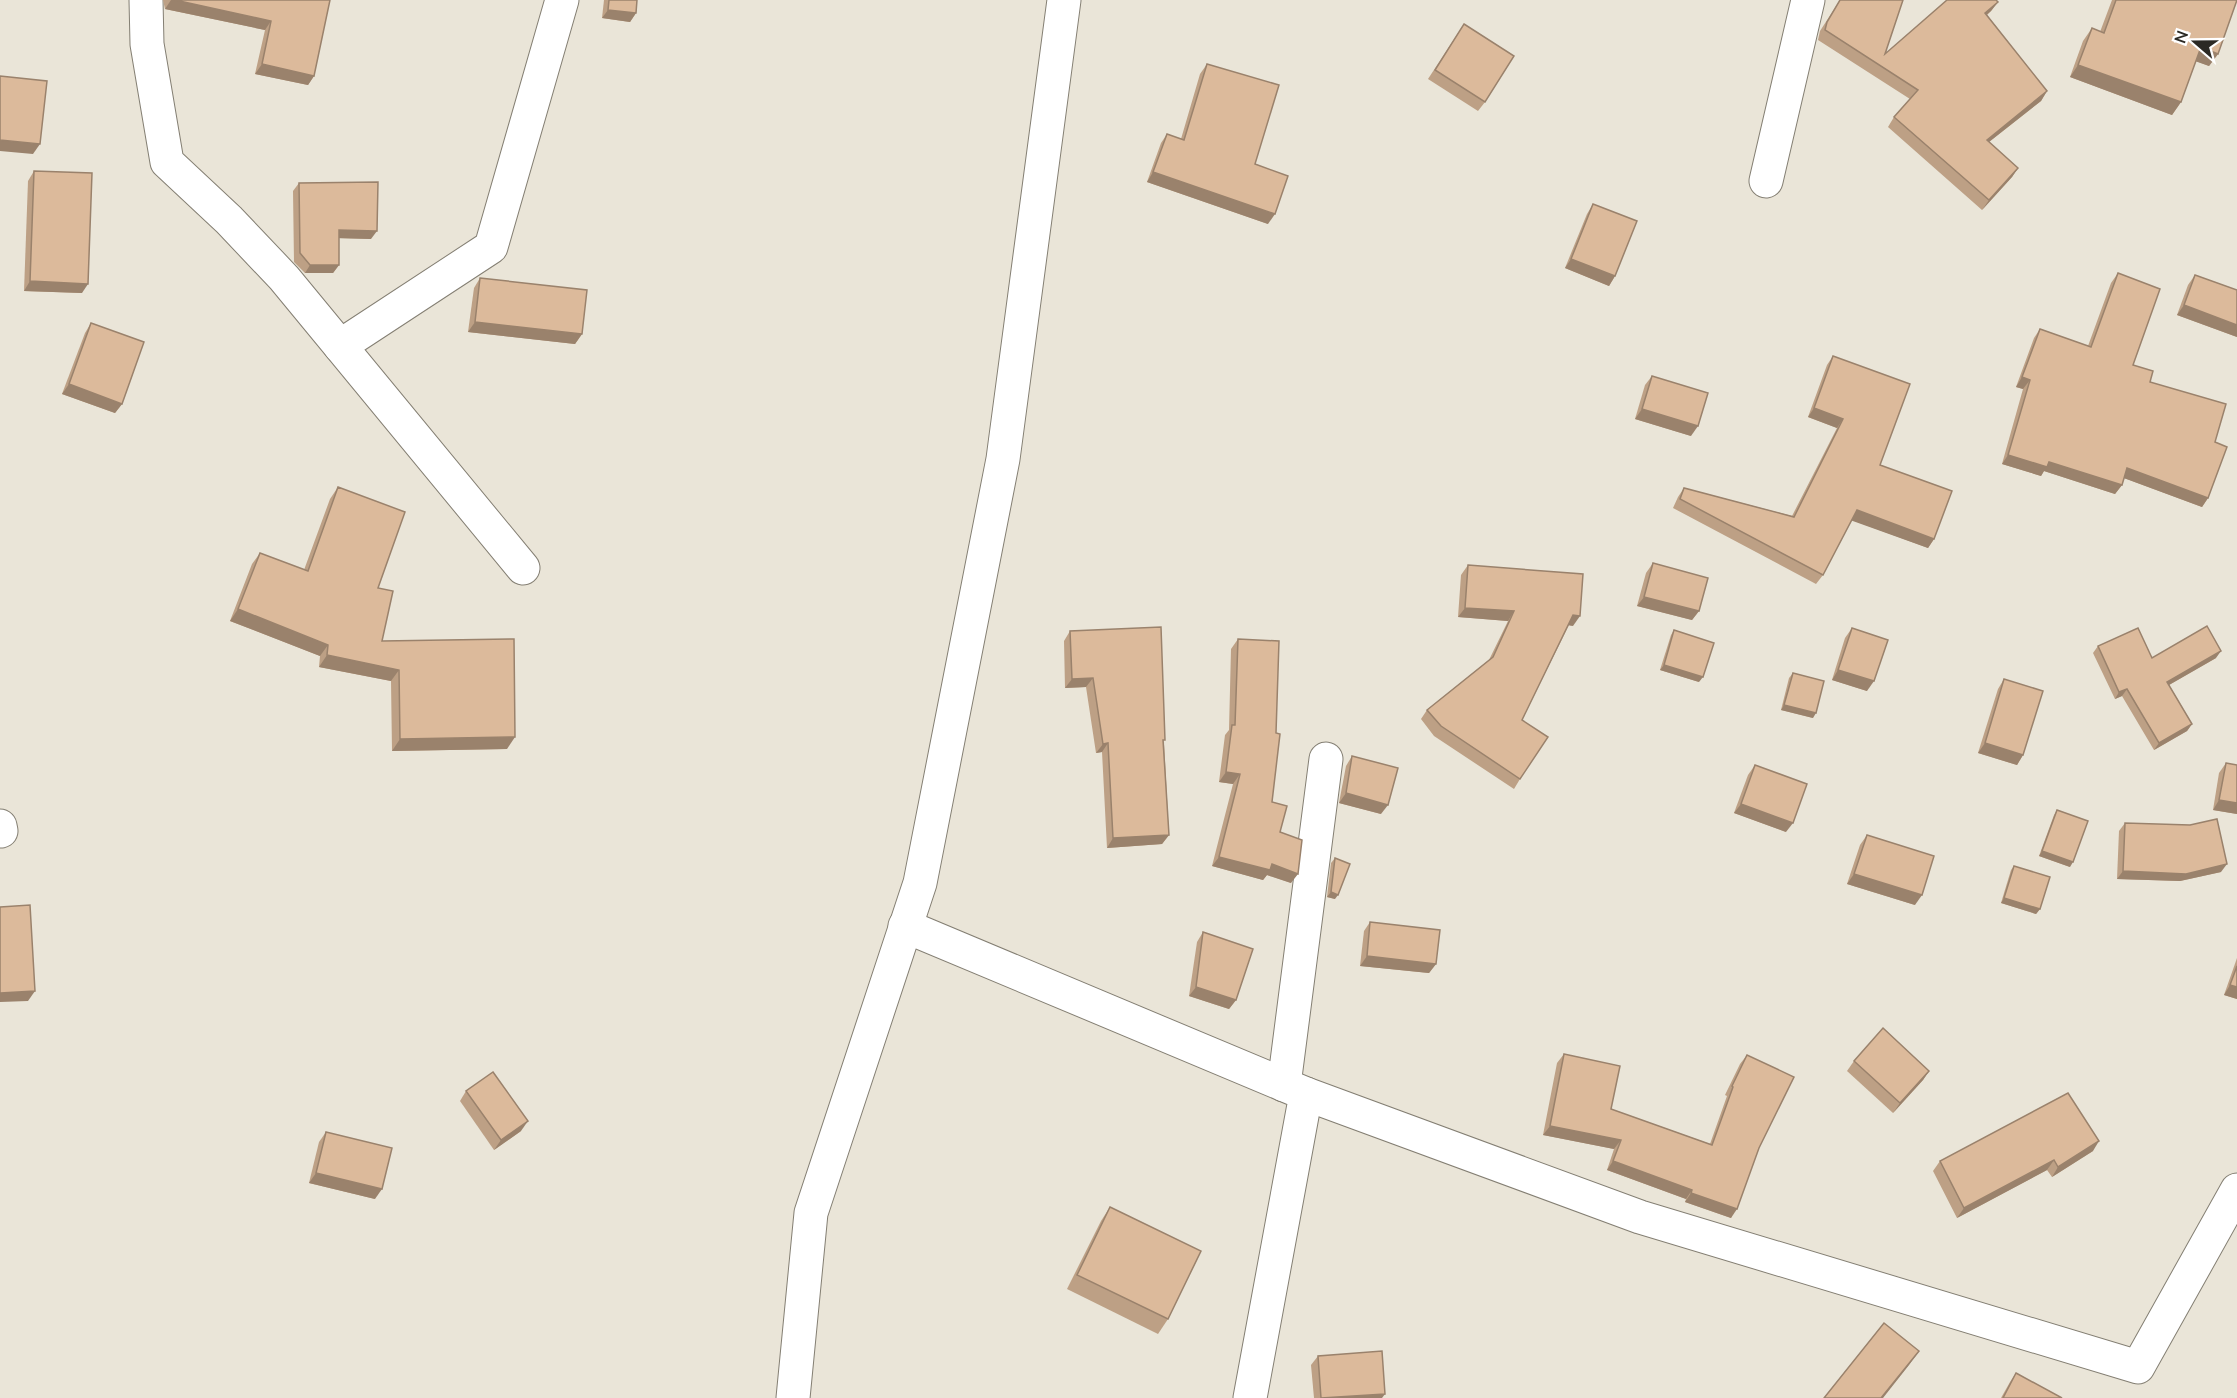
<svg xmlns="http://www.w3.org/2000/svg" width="2237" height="1398" viewBox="0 0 2237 1398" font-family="'Nunito Sans',sans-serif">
	<rect width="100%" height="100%" fill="#eae5d8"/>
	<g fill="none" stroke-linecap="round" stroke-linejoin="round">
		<g stroke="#847f73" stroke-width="35">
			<g id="minor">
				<polyline points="146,0 147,44 167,162 229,220 284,278 523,568"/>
				<polyline points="1766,181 1808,0"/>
				<polyline points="340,346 491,247 562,0"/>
				<polyline points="0,826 1,831"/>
				<polyline points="905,926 1306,1094 1250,1398"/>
				<polyline points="1284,1085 1326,759"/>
				<polyline points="1306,1094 1640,1217 2138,1367 2237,1190"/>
				<polyline points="793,1398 811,1213 920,883 1003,459 1064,0"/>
			</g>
		</g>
		<use href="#minor" stroke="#fff" stroke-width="33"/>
	</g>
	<g fill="#bda085">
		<polygon points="163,0 330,0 314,76 308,85 255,74 265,30 165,9"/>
		<polygon points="604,0 637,0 636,13 630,22 602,18"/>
		<polygon points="1840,0 1903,0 1885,54 1998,2 1991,11 1987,15 2047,91 2041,101 1989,142 2018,168 2012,177 1982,210 1888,127 1894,117 1910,99 1818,40 1820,31"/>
		<polygon points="2112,0 2237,0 2218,54 2209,66 2196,61 2181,102 2172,115 2070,77 2083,41 2092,28 2100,32"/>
		<polygon points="1464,24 1485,102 1478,111 1428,79"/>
		<polygon points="1207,64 1255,164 1268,224 1147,182 1161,143 1167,134 1181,139 1200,74"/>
		<polygon points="34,171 82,293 24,291 28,181"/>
		<polygon points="299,183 371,239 339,238 339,265 333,273 305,273 294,262 293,191"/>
		<polygon points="1593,204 1615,276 1609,286 1565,268 1587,214"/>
		<polygon points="2118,273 2133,365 2150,382 2215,442 2208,498 2202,507 2124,478 2122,485 2115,494 2044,471 2041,476 2002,464 2023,389 2016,387 2034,338 2040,329 2088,346 2111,283"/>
		<polygon points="2195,275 2237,290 2237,337 2177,315 2188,285"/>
		<polygon points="480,278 582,334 575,344 468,332 474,288"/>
		<polygon points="91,323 122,404 115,413 62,394 85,333"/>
		<polygon points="1833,356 1880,465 1934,539 1928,548 1852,520 1823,575 1816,584 1673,508 1678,497 1684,488 1792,516 1837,428 1808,417 1827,365"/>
		<polygon points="1652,376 1691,436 1635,419 1645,385"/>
		<polygon points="338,487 378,588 382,641 507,749 392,751 391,681 319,667 320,656 230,621 252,564 260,553 304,570 330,499"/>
		<polygon points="1653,563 1699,611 1692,620 1637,606 1646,573"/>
		<polygon points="1468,565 1573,626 1569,625 1522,720 1520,779 1514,789 1434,736 1421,719 1427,710 1489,660 1508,621 1458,617 1461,575"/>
		<polygon points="1852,628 1867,691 1832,680 1845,638"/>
		<polygon points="1674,630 1699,682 1660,670 1671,635"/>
		<polygon points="1070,631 1164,742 1169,835 1162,844 1107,848 1102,752 1096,753 1086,687 1065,688 1064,641"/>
		<polygon points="1238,639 1272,802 1280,832 1291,883 1267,875 1263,880 1212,866 1233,784 1219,782 1225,735 1229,730 1231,649"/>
		<polygon points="2098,646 2152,658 2216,658 2169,685 2192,724 2187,731 2154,750 2122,696 2115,699 2093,653"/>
		<polygon points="1793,673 1813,718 1781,710 1789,678"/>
		<polygon points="2004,679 2023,755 2017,765 1978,753 1998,689"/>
		<polygon points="1352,756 1381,814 1339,803 1346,766"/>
		<polygon points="2226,763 2237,765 2237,814 2213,810 2219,773"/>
		<polygon points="1755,765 1786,832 1734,813 1748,775"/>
		<polygon points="2057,810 2070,867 2039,856 2054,815"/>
		<polygon points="2125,823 2221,872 2180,881 2117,879 2119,831"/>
		<polygon points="1867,835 1915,905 1847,884 1860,845"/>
		<polygon points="1335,858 1335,899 1327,897 1331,863"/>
		<polygon points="2014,866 2040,909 2036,914 2001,903 2011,870"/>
		<polygon points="1370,922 1436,964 1429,973 1360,966 1364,931"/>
		<polygon points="1203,932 1236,1000 1229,1009 1189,996 1197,942"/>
		<polygon points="2237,958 2237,999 2224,995"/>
		<polygon points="1564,1054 1611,1109 1710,1144 1727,1096 1725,1095 1740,1064 1747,1055 1759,1148 1731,1218 1685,1202 1686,1199 1607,1170 1614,1149 1543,1135 1557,1063"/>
		<polygon points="1854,1061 1929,1071 1923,1080 1893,1113 1847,1071"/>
		<polygon points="466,1091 521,1131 494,1150 460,1101"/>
		<polygon points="326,1132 375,1199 309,1183 319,1142"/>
		<polygon points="2093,1151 2052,1177 2047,1170 1957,1218 1933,1171 1940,1161"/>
		<polygon points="1110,1207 1168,1319 1158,1334 1067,1289 1101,1221"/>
		<polygon points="1318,1356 1382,1398 1314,1398 1311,1365"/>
		<polygon points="2016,1373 2062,1398 2001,1398 2010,1382"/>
	</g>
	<g fill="#9a826c">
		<polygon points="171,0 175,0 271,21 265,30 165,9"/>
		<polygon points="1998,2 1991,11 1978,22 1985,13"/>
		<polygon points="608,10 636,13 630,22 602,18"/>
		<polygon points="2201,47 2218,54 2209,66 2192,60"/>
		<polygon points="262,64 314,76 308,85 255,74"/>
		<polygon points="2078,65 2181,102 2172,115 2070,77"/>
		<polygon points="2047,91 2041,101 1980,149 1987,140"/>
		<polygon points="0,140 40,144 33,154 0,151"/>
		<polygon points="2018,168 2012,177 1982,210 1989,200"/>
		<polygon points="1153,172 1275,214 1268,224 1147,182"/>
		<polygon points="339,230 377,231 371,239 333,238"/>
		<polygon points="1571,259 1615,276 1609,286 1565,268"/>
		<polygon points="310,265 339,265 333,273 305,273"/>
		<polygon points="30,281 88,284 82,293 24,291"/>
		<polygon points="2184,305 2237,325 2237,337 2177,315"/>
		<polygon points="475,322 582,334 575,344 468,332"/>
		<polygon points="2022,377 2030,380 2023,389 2016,387"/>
		<polygon points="69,384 122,404 115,413 62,394"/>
		<polygon points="1814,408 1843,419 1837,428 1808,417"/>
		<polygon points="1642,409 1698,426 1691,436 1635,419"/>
		<polygon points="2008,455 2049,462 2122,485 2115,494 2044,471 2041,476 2002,464"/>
		<polygon points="2127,468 2208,498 2202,507 2121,477"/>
		<polygon points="1857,510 1934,539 1928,548 1850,520"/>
		<polygon points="1644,597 1699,611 1692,620 1637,606"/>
		<polygon points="1465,608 1514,611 1508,621 1458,617"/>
		<polygon points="238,609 328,645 320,656 230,621"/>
		<polygon points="1573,615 1580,616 1573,626 1567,625"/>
		<polygon points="2221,651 2216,658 2162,689 2167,682"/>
		<polygon points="327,655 399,670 391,681 319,667"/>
		<polygon points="1664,665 1703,677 1699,682 1660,670"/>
		<polygon points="1838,670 1874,681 1867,691 1832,680"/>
		<polygon points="1093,678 1086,687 1065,688 1072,679"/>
		<polygon points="2127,689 2122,696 2115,699 2119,692"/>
		<polygon points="1784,705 1816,713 1813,718 1781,710"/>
		<polygon points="2192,724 2187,731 2154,750 2159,743"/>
		<polygon points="515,737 507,749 392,751 400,739"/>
		<polygon points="1108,743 1102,752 1096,753 1103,744"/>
		<polygon points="1985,743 2023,755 2017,765 1978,753"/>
		<polygon points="1226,772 1240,774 1233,784 1219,782"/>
		<polygon points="1346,793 1388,805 1381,814 1339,803"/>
		<polygon points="2219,800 2237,803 2237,814 2213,810"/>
		<polygon points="1741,804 1793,823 1786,832 1734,813"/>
		<polygon points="1169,835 1162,844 1107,848 1113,838"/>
		<polygon points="2042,851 2073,862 2070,867 2039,856"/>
		<polygon points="1219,857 1272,864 1298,874 1291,883 1267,875 1263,880 1212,866"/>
		<polygon points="2227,864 2221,872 2180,881 2117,879 2123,871"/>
		<polygon points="1854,874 1922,895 1915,905 1847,884"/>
		<polygon points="1331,892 1338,895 1335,899 1327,897"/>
		<polygon points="2004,898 2040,909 2036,914 2001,903"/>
		<polygon points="1367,956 1436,964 1429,973 1360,966"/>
		<polygon points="2230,985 2237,987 2237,999 2224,995"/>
		<polygon points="1196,987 1236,1000 1229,1009 1189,996"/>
		<polygon points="35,991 28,1001 0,1002 0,993"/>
		<polygon points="1929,1071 1923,1080 1893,1113 1900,1103"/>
		<polygon points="528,1121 521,1131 494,1150 501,1140"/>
		<polygon points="1550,1126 1621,1140 1614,1149 1543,1135"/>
		<polygon points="2099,1141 2093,1151 2052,1177 2058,1167"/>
		<polygon points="2054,1160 2047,1170 1957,1218 1964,1208"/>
		<polygon points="1613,1161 1692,1190 1686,1199 1607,1170"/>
		<polygon points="316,1173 382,1189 375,1199 309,1183"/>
		<polygon points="1691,1193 1737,1209 1731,1218 1685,1202"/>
		<polygon points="1919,1351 1909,1365 1883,1398 1881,1398"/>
		<polygon points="1385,1394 1382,1398 1326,1398"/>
	</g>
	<g fill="#dcba9b" stroke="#9a826c" stroke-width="1.5">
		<polygon points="175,0 330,0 314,76 262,64 271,21"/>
		<polygon points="609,0 637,0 636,13 608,10"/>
		<polygon points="1840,0 1903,0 1885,54 1947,0 1996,0 1998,2 1985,13 2047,91 1987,140 2018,168 1989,200 1894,117 1918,90 1825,30 1827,22"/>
		<polygon points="2116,0 2237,0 2218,54 2201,47 2181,102 2078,65 2092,28 2104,33"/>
		<polygon points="1464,24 1514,56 1485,102 1435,70"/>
		<polygon points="1207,64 1279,85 1255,164 1288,176 1275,214 1153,172 1167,134 1184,140"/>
		<polygon points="0,76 47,81 40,144 0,140"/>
		<polygon points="34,171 92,173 88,284 30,281"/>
		<polygon points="378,182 377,231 339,230 339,265 310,265 300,253 299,183"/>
		<polygon points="1593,204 1637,221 1615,276 1571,259"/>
		<polygon points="2118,273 2160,289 2133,365 2153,371 2150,382 2226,404 2215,442 2227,447 2208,498 2127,468 2122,485 2049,462 2047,467 2008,455 2030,380 2022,377 2040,329 2091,347"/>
		<polygon points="2195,275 2237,290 2237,325 2184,305"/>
		<polygon points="480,278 587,290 582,334 475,322"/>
		<polygon points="91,323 144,342 122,404 69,384"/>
		<polygon points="1833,356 1910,384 1880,465 1952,491 1934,539 1857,510 1823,575 1680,499 1684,488 1794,517 1843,419 1814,408"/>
		<polygon points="1652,376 1708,393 1698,426 1642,409"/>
		<polygon points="338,487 405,512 378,588 393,591 382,641 514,639 515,737 400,739 399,670 327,655 328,645 238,609 260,553 308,571"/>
		<polygon points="1653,563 1708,578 1699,611 1644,597"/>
		<polygon points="1468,565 1583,574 1580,616 1573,615 1522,720 1548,737 1520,779 1441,726 1427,710 1493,657 1514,611 1465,608"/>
		<polygon points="2207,626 2221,651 2167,682 2192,724 2159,743 2127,689 2119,692 2098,646 2138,628 2152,658"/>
		<polygon points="1161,627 1165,740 1163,740 1169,835 1113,838 1108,743 1103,744 1093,678 1072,679 1070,631"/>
		<polygon points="1852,628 1888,640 1874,681 1838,670"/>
		<polygon points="1674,630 1714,643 1703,677 1664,665"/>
		<polygon points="1238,639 1279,641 1276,733 1280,734 1272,802 1287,806 1280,832 1302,840 1298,874 1272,864 1270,870 1219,857 1240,774 1226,772 1232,725 1235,725"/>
		<polygon points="1793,673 1824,681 1816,713 1784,705"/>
		<polygon points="2004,679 2043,691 2023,755 1985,743"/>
		<polygon points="1352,756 1398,768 1388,805 1346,793"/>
		<polygon points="2226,763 2237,765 2237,803 2219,800"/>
		<polygon points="1755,765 1807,784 1793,823 1741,804"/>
		<polygon points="2057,810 2088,821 2073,862 2042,851"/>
		<polygon points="2217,819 2227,864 2186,874 2123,871 2125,823 2190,825"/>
		<polygon points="1867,835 1934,856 1922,895 1854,874"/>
		<polygon points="1335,858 1350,864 1338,895 1331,892"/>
		<polygon points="2014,866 2050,877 2040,909 2004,898"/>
		<polygon points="30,905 35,991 0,993 0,907"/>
		<polygon points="1370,922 1440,930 1436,964 1367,956"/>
		<polygon points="1203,932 1253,949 1236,1000 1196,987"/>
		<polygon points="2237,966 2237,987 2230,985"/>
		<polygon points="1883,1028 1929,1071 1900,1103 1854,1061"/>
		<polygon points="1564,1054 1620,1066 1611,1109 1712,1145 1733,1087 1732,1086 1747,1055 1794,1077 1759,1148 1737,1209 1691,1193 1692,1190 1613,1161 1621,1140 1550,1126"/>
		<polygon points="493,1072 528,1121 501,1140 466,1091"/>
		<polygon points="2068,1093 2099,1141 2058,1167 2054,1160 1964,1208 1940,1161"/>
		<polygon points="326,1132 392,1148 382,1189 316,1173"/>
		<polygon points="1110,1207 1201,1251 1168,1319 1077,1275"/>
		<polygon points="1884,1323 1919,1351 1881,1398 1824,1398"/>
		<polygon points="1382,1351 1385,1394 1321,1398 1318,1356"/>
		<polygon points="2016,1373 2062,1398 2003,1398"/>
	</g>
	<g transform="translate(2195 42) rotate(290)" stroke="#ffffff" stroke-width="4.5" paint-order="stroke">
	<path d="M0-4.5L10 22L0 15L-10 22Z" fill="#2b2924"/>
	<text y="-9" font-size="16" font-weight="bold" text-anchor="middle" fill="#2b2924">N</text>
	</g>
</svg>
